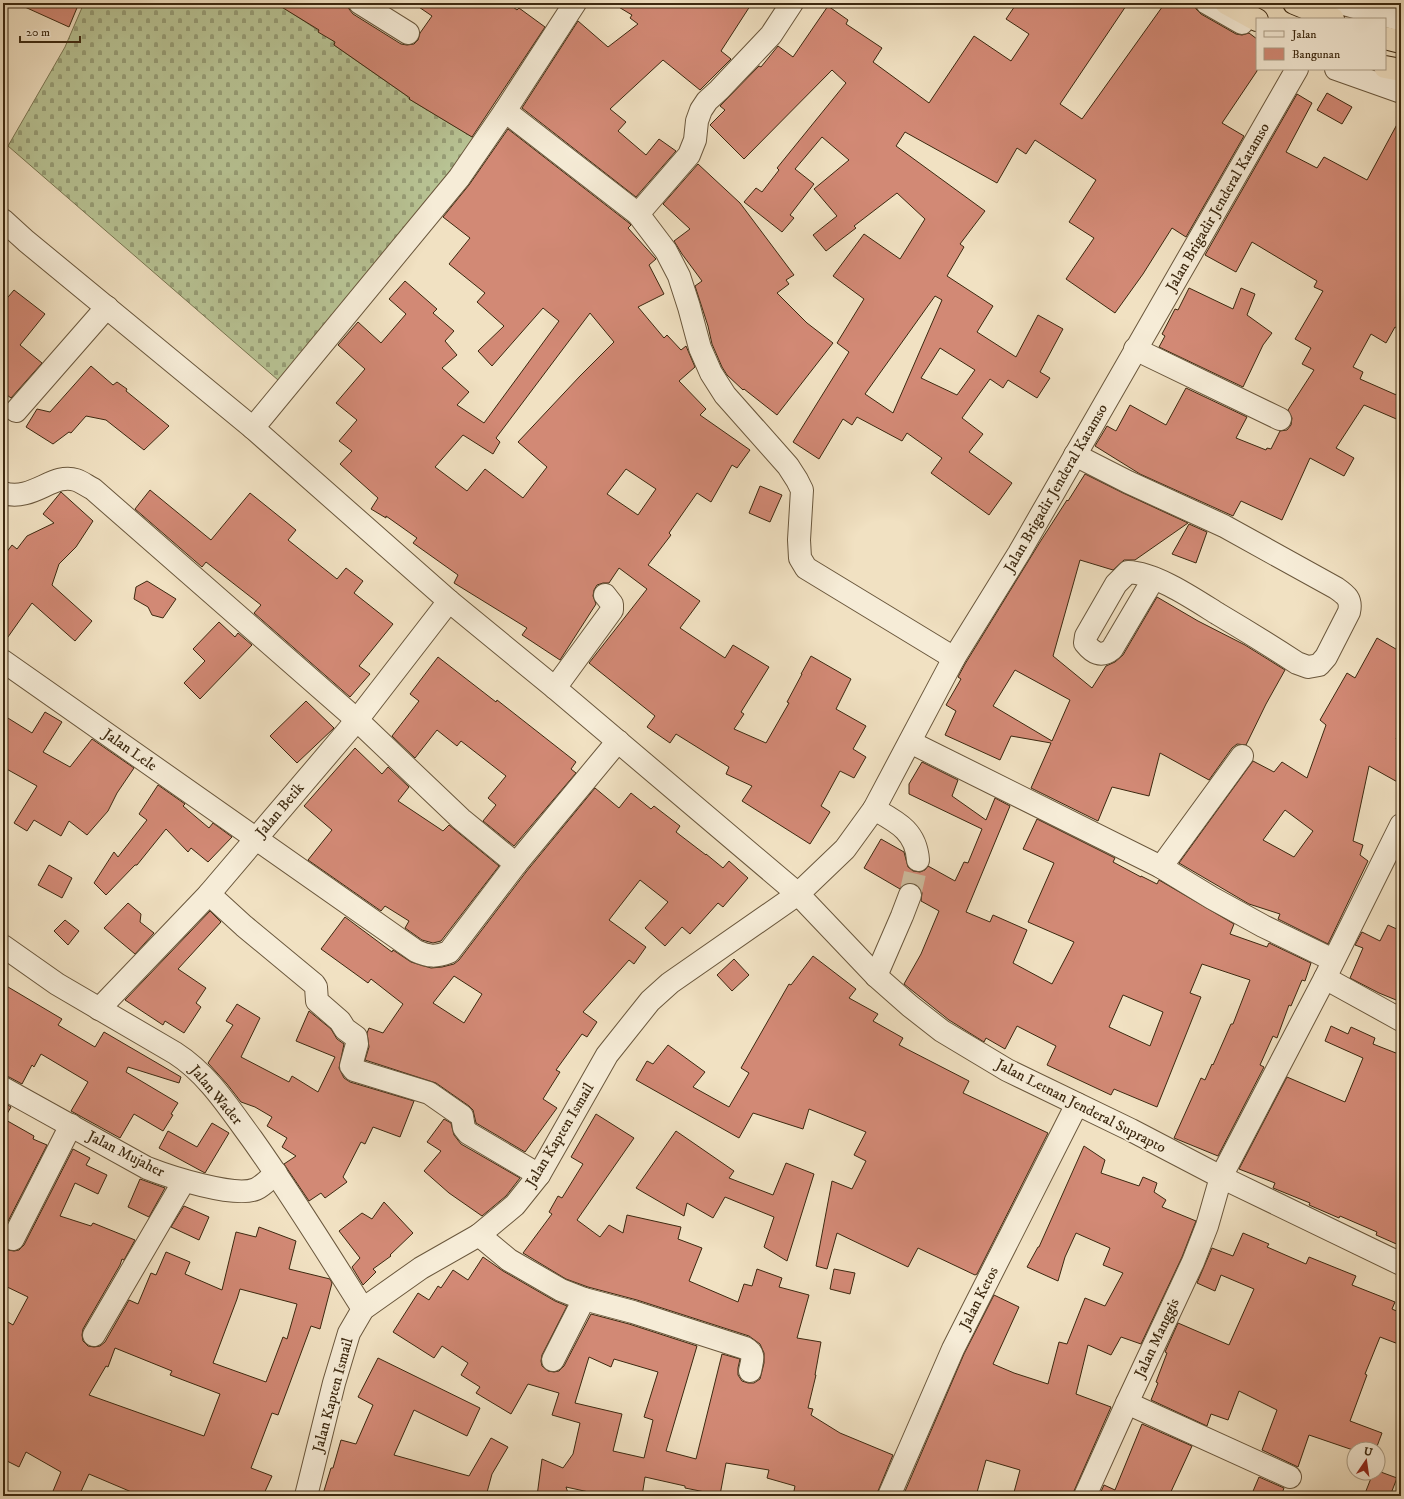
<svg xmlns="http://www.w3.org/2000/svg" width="1404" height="1499" viewBox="0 0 1404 1499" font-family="'IM FELL DW Pica',serif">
	<defs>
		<pattern id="cemetery-stones" width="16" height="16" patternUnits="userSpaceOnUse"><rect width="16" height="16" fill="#b8c394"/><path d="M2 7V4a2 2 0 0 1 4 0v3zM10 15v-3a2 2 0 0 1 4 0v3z" fill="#979e77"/></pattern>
	</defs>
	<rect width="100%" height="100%" fill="#f1e1c2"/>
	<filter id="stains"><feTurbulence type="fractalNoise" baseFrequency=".005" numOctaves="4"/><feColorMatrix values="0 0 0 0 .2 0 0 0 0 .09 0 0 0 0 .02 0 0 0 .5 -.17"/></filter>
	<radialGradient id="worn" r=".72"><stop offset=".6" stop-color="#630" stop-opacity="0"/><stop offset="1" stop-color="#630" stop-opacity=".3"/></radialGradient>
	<polygon fill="url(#cemetery-stones)" stroke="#7a7652" points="84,3 277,3 334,41 334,45 407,96 409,99 476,139 293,393 8,146 65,47"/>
	<g fill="#d28975" stroke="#3d2910" fill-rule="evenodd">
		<polygon points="16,3 79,3 69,27"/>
		<polygon points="275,3 348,3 349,9 353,14 401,44 407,45 414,44 418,40 420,33 432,16 413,3 508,3 517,10 519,8 545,27 472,137 409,99 410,98 334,45 335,42 318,32 319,30"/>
		<polygon points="612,3 752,3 721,51 731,59 700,90 663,60 610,109 626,122 618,131 646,155 659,139 676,151 636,197 522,108 578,21 608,47 638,24 630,18 632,15"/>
		<path d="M1017,3H1128L1060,104L1082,119L1165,3H1195L1196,9L1201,14L1236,34L1242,35L1249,33L1257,39V71L1222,123L1244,136L1186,237L1172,228L1143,274L1115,313L1066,279L1094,238L1069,222L1096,180L1035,140L1026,154L1017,148L997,183L905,132L896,146L985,211L960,244L964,247L947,276L993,306L977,332L1016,357L1038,315L1063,329L1040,372L1050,378L1037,398L1008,380L1003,388L990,379L962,418L983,434L969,452L1012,483L989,515L931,473L942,458L907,433L902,441L857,417L852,425L843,419L819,459L793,442L849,352L837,343L864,299L833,276L864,234L900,259L925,219L897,193L854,226L856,228L826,251L813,235L837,216L814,189L849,160L822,137L795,169L814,184L790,215L794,218L782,232L744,202L756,188L762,192L779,170L777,168L846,83L832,70L744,159L710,125L725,110L720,106L759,66L761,67L778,46L793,57L828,6L848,20L846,24L882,48L873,62L929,103L974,36L1011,61L1029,34L1006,19ZM935,296L942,300L893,413L865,394ZM940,348L975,370L957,395L921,378Z"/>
		<polygon points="1327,93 1352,107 1342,124 1317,110"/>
		<polygon points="1297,94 1312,103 1286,152 1317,168 1324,157 1367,180 1401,117 1401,330 1395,327 1386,343 1371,334 1353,367 1363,372 1360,379 1401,397 1401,421 1364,405 1336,448 1354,458 1344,476 1310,458 1282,520 1241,501 1233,516 1140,474 1095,446 1107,426 1116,431 1130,405 1166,425 1186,388 1247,417 1236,438 1266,450 1267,448 1271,449 1280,431 1287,430 1291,425 1292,418 1288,410 1314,370 1302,364 1311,348 1295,339 1323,291 1314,287 1317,281 1252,242 1236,272 1205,255"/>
		<path d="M508,129L629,223L631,225L628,228L655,258L656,259L649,265L664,294L638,307L664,338L667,335L681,350L686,346L695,367L679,381L706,409L700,415L750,450L737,468L732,465L711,502L697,493L669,533L671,535L648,565L700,601L680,628L725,658L733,645L769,667L741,712L744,714L734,729L766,743L789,703L787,702L802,674H801L811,656L851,679L836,709L866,726L853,749L866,757L854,778L840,771L821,806L830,812L810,844L742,801L752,786L726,774L729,767L676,734L670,743L647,727L655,716L589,663L647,589L619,568L609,583H603L597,585L594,590L593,596L596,604L560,660L522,635L527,628L454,583L458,575L413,543L417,538L386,516V518L371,509L378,498L340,464L352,451L339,441L357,420L336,403L365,369L338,345L358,322L381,343L406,314L389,299L405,281L437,309L433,313L454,331L445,341L457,355L442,368L469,392L457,405L484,423L559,321L543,308L492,366L478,351L504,326L477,302L485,293L449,264L470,238L443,217L469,185ZM590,313L614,342L580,376L518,442L547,467L523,498L485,469L467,491L435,467L463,435L493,454L500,442L496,438ZM626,469L656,489L638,515L607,494Z"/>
		<polygon points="698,164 740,203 794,275 786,280 789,284 777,293 807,323 833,343 777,415 744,389 743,390 727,375 722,367 712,344 708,326 695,286 702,281 682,254 674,241 690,229 663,204"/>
		<polygon points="1189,288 1233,309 1241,288 1255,294 1247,315 1272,333 1263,345 1243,387 1159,347 1165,336 1162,334 1175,309 1178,310"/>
		<polygon points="14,290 45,314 20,345 42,363 11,398 3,392 3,303"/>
		<polygon points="91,366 113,385 117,382 127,389 126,391 169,426 144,450 106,420 86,416 71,433 69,432 53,444 26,427 37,409 50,412"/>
		<path d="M1085,474L1123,493L1188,523L1135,560H1124L1113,570L1080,560L1053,656L1092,688L1106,666L1115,662L1123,655L1157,597L1198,621L1245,645L1285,670L1266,704L1246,745L1237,744L1232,748L1209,780L1160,753L1149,796L1112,787L1098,821L1031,788L1051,743L1011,736L1000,760L945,735L956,711L946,705L961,679L958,677L965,664L1040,542L1067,500L1068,501ZM1015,670L1070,700L1052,741L993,706Z"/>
		<polygon points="760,486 782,495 770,522 749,513"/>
		<polygon points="150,490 211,540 250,493 296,530 288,540 337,579 346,568 363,581 354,593 393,624 359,666 370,674 350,697 254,613 261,605 206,562 202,567 135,509"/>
		<polygon points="61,492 93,521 76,547 59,564 52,585 92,621 75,641 32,603 3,644 3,557 12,545 17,549 27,536 54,523 43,514"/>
		<polygon points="1189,524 1207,532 1196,563 1172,554"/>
		<polygon points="147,581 176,599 163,618 152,615 148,607 134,599 136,587"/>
		<polygon points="219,622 235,637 238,633 252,645 200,699 184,683 205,661 193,649"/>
		<path d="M1377,638L1401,652V728L1396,739L1401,742V784L1369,766L1353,841L1363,845L1360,855L1368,861L1328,944L1278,919L1280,914L1249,904L1179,863L1253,761L1274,772L1282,762L1307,778L1326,725L1320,720L1347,673L1355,678ZM1285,810L1313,831L1294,857L1263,840Z"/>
		<polygon points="438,657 496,702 497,700 576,762 571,769 576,773 514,846 483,821 496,805 488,798 506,776 461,741 457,746 437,730 415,758 392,736 419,701 410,694"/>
		<polygon points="306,701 334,728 297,763 270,736"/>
		<polygon points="45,712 62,722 43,752 70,767 92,739 134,768 117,793 108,811 87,835 69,821 61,836 34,820 27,831 14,823 37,786 3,767 3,715 32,733"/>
		<polygon points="355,748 382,774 388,767 409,787 398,801 443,831 449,825 499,866 441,941 433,943 422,940 405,928 409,921 385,906 381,911 308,860 332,830 304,806"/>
		<path d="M922,762L958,780L952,796L986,820L995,798L1010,806L966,912L990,922L993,915L1027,930L1013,963L1052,984L1074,942L1028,922L1054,863L1023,849L1037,819L1115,858L1113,862L1141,877V876L1157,884L1159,880L1234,924L1230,934L1267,947L1269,943L1311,963L1305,981L1302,980L1291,1006L1289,1005L1277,1038L1273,1036L1260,1065L1264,1067L1218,1156L1174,1138L1201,1078L1205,1080L1212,1064L1213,1065L1231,1024H1233L1250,980L1202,964L1190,993L1201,997L1157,1107L1114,1089L1111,1095L1047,1065L1056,1046L1017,1026L1005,1049L986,1038L984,1042L949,1020L904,984L921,954L939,911L921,901L922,893L920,887L915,884L908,883L902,885L900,889L864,868L881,839L904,852L908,867L913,871L920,872L925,870L928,866L955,881L964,862L968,863L982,829L909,794V784ZM1123,995L1163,1012L1150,1046L1109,1027Z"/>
		<polygon points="158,785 185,804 183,806 209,828 213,823 232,837 208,862 191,848 188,852 166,829 137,865 135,865 106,895 94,883 114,852 118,857 147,820 139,814"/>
		<path d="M595,788L619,808L631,793L651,809L654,806L680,826L676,832L706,855V854L723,868L729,861L748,878L723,907L718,903L690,934L682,927L665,946L645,928L668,902L640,880L609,920L646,947L634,964L629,960L583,1012L597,1022L587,1037L582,1034L556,1070L560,1072L543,1099L557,1108L525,1152L476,1123L473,1110L469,1106L436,1083L365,1060L369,1047L367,1033L369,1028L383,1033L403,1004L371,979L368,983L321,949L345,917L392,952L393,950L411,962L431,968L442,967L454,964L459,960L526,872ZM454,976L482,994L464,1023L433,1003Z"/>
		<polygon points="49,865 72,878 62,898 38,885"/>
		<polygon points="128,903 141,914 140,922 154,933 135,954 104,928"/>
		<polygon points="210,911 221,922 178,969 206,988 196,1003 201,1007 184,1033 165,1021 163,1025 125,1000"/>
		<polygon points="65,920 79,931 68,945 54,931"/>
		<polygon points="1388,925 1401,931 1401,1002 1379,993 1350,978 1363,948 1355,945 1362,932 1380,941"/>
		<polygon points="813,956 856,989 849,998 878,1014 873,1021 903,1038 899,1045 969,1081 963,1093 1048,1133 977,1274 975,1275 918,1248 908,1267 837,1233 827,1269 816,1266 832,1181 852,1189 866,1161 854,1155 866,1132 809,1109 803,1129 753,1113 739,1138 636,1080 647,1061 653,1064 668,1045 705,1072 693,1087 729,1107 749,1073 741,1068 789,984 791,985"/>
		<polygon points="734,959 749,975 732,991 717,975"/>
		<polygon points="3,984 62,1019 58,1025 95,1047 104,1032 181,1077 179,1083 128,1067 126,1072 178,1103 171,1114 173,1115 163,1131 134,1114 120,1138 71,1111 88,1082 41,1054 34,1067 32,1065 22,1084 9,1077 3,1076"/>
		<polygon points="237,1004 260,1018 241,1057 289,1082 292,1076 318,1092 335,1057 296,1041 309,1011 331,1029 337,1039 344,1044 339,1068 344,1078 350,1082 414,1101 400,1137 373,1127 365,1144 361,1142 343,1177 347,1182 325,1198 321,1193 309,1201 284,1164 296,1156 282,1147 287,1138 267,1126 272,1117 255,1107 241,1102 227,1084 208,1063 233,1025 226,1021"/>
		<polygon points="1331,1026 1348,1034 1351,1027 1375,1038 1373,1044 1401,1055 1401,1246 1376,1235 1377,1232 1340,1216 1339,1218 1309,1205 1310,1203 1273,1188 1275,1183 1239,1169 1287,1077 1345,1102 1363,1058 1325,1041"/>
		<polygon points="3,1102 11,1107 4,1119 34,1136 33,1139 47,1145 3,1231"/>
		<path d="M596,1114L634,1138L577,1220L600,1237L609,1225L623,1233L627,1215L681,1227L678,1239L702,1248L689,1281L738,1302L744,1284L752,1286L757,1269L782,1278L779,1287L809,1295L797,1338L821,1342L815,1375H816L808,1408L813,1409L811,1415L840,1433L893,1455L878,1491L877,1496H793L795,1486L767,1478L769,1470L726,1463L720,1495L685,1488V1486L645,1477L642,1496H607L566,1487L569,1496H537L542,1459L563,1468L573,1454L580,1423L552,1415L559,1393L528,1384L511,1414L476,1393L480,1387L461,1375L468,1363L442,1346L434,1358L393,1332L418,1293L429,1300L438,1286L441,1288L453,1270L468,1280L483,1257L503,1271L555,1301L567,1306L542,1355L541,1361L542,1366L548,1371L554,1372L559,1371L564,1366L591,1314L629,1324L697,1346L666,1451L696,1459L722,1354L740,1359L738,1368V1375L742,1381L748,1383H754L760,1379L764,1363V1353L760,1344L749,1336L637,1300L588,1287L566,1279L523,1253L552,1214L549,1212L558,1196L562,1198L583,1164L571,1157ZM589,1357L611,1367L614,1359L658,1372L644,1417L653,1420L644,1458L613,1451L622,1414L575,1403Z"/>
		<polygon points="444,1119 451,1123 454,1135 461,1144 520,1178 506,1196 482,1216 449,1193 424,1171 441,1151 427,1142"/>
		<polygon points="212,1123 229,1133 205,1173 159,1148 168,1131 197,1147"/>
		<polygon points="676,1131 734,1171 729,1178 773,1195 786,1163 814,1174 787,1261 764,1247 774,1217 725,1197 713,1218 687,1203 684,1216 636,1188"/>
		<polygon points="1084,1146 1105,1160 1101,1173 1139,1186 1143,1177 1157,1183 1154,1192 1166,1200 1162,1207 1196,1221 1182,1257 1141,1344 1121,1337 1111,1355 1088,1345 1076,1394 1111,1407 1074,1491 1073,1496 1013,1496 1020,1470 986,1460 976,1496 903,1496 964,1354 994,1295 1019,1307 993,1364 1014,1373 1048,1384 1059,1342 1067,1344 1085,1298 1105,1306 1123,1273 1103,1265 1110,1248 1076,1233 1065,1257 1058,1281 1027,1267 1038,1247 1039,1247"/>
		<path d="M73,1149L90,1158L86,1165L107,1175L98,1194L75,1183L60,1216L91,1226L93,1223L135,1240L124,1260L122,1259L120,1265L83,1329L82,1335L83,1341L88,1346L94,1347L100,1346L105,1342L129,1300L138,1304L151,1273L156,1275L166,1252L190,1262L185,1274L222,1290L236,1232L256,1237L259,1227L296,1241L289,1269L330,1279L332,1283L320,1329L311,1326L278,1415L272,1413L251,1468L272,1476L263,1496H141L89,1474L79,1496H51L61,1472L26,1452L19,1467L3,1459V1319L13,1325L28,1297L3,1285V1246L8,1250L14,1251L19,1250L24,1245ZM240,1289L297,1304L287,1339L283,1337L266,1382L213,1363L237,1299ZM115,1348L172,1371L170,1375L220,1394L204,1436L89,1395L106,1366L108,1367Z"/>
		<polygon points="140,1179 165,1188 149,1217 128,1207"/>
		<polygon points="384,1202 413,1233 390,1255 391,1256 373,1269 376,1272 363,1285 352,1267 360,1258 339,1231 362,1213 372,1219"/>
		<polygon points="184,1206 209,1217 199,1240 171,1227"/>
		<polygon points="1243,1233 1269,1244 1267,1247 1306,1264 1309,1257 1356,1276 1352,1285 1395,1302 1392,1309 1401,1313 1401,1345 1380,1337 1365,1374 1367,1375 1350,1421 1382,1433 1376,1449 1354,1449 1354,1462 1350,1460 1353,1450 1309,1435 1298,1467 1262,1450 1277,1410 1239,1391 1228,1420 1211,1414 1207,1426 1151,1400 1158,1383 1156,1382 1167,1353 1165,1352 1178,1323 1229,1345 1254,1289 1221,1275 1215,1291 1197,1283 1212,1248 1233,1256"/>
		<polygon points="834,1269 855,1273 850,1294 830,1289"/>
		<polygon points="378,1358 480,1408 467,1436 414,1410 394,1455 469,1476 491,1438 508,1447 492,1474 486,1496 332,1496 323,1494 331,1468 333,1468 341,1440 356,1444 373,1405 358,1397"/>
		<polygon points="1142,1424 1192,1446 1169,1496 1099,1496 1104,1485 1115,1490"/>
		<polygon points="1378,1471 1397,1478 1390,1496 1364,1496 1373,1473 1378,1473"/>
		<polygon points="1259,1477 1284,1488 1281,1496 1251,1496"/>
	</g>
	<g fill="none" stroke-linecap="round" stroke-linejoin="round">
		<polyline stroke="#cdbc9e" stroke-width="22" stroke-dasharray="22 11" stroke-linecap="butt" points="910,895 918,860"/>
		<g stroke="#6a573c" stroke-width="24">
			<g id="minor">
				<polyline points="360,3 408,33"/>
				<polyline points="1207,3 1242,23"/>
				<polyline points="1340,3 1401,20"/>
				<polyline points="1336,69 1401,92"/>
				<polyline points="505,111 638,214 666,251 679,276 689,307 700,348 711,373 725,395 788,466 797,480 802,490 799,540 800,558 806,568 954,658"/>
				<polyline points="638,214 689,155 695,140 697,121 701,110 707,101 719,90 771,35 792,3"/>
				<polyline points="3,220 26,241 253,428 449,601 555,688 798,894 876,976 910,1006 942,1031 1007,1070 1131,1130 1221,1177 1401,1264"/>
				<polyline points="1135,349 1280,419"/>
				<polyline points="16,411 107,307"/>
				<polyline points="253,428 459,178 505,111 575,3"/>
				<path d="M1075,455L1128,482L1224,526L1336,588C1346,595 1352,599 1349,612L1326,657L1319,665L1308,667L1297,663C1271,646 1245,630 1218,614C1194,599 1156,573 1128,572L1116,584L1086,636L1085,643C1093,653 1101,658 1112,649L1154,578"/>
				<path d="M3,493C33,502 53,472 76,480C82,482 87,486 93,489L357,720L461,819L516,864"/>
				<path d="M3,661L416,951C429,957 436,957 449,952L516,864L618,741"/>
				<polyline points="555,688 612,610 612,604 605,595"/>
				<polyline points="910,742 1161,867 1212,898 1263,926 1333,960"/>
				<path d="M874,809C897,822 916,831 918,860"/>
				<polyline points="1161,867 1242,756"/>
				<polyline points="209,894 244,926 314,984 316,987 317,1001 340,1021 345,1029 356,1037 357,1044 351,1066 354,1070 429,1093 462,1116 464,1128 468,1133 539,1175"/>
				<path d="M3,946L57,984L175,1053C208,1074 229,1108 252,1139C291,1194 327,1252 363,1309"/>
				<polyline points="876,976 902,916 910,895"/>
				<polyline points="1325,978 1401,1020"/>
				<polyline points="99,1009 209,894 357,720 449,601"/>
				<path d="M3,1088L147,1168C170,1177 235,1198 256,1189C263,1186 270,1178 276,1173"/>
				<path d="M479,1235L509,1260L561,1290L584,1299L633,1312L745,1348C756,1354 752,1360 750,1371"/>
				<polyline points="13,1239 71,1125"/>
				<polyline points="94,1335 184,1181"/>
				<polyline points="553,1360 584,1299"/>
				<polyline points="1127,1403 1290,1477"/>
				<polyline points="306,1496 334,1383 349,1333 363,1309 421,1268 479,1235 515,1205 539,1175 607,1055 650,1001 670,983 798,894 845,849 874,809 954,658 1019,553 1297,69"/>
				<polyline points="889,1496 953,1349 1077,1104"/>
				<polyline points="1085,1496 1127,1403 1193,1262 1207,1226 1221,1177 1325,978 1401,825"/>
			</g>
		</g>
		<g stroke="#3d2910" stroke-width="24">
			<g id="highway">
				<polyline points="1226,3 1257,20"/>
				<polyline points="1294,3 1333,19"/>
				<polyline points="1385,38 1401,42"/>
				<polyline points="1385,67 1401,70"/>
			</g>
		</g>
		<use href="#minor" stroke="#f6ecd7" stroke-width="22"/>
		<use href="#highway" stroke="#f1e1c2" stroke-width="22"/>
	</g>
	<g text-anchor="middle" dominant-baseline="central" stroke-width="3.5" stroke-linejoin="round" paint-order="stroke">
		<g font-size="15" fill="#3d2910" stroke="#f6ecd7">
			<text transform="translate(1218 207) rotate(-60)">Jalan Brigadir Jenderal Katamso</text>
			<text transform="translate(1056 488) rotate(-60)">Jalan Brigadir Jenderal Katamso</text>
			<text transform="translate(130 750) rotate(35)">Jalan Lele</text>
			<text transform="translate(280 810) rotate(-50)">Jalan Betik</text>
			<text transform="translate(216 1095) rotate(50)">Jalan Wader</text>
			<text transform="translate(1081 1106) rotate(27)">Jalan Letnan Jenderal Suprapto</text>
			<text transform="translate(560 1135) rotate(-59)">Jalan Kapten Ismail</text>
			<text transform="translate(126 1154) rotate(27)">Jalan Mujaher</text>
			<text transform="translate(979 1298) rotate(-63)">Jalan Ketos</text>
			<text transform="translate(1157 1338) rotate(-65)">Jalan Manggis</text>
			<text transform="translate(333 1395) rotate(-75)">Jalan Kapten Ismail</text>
		</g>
	</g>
	<rect width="1404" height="1499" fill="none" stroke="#f1e1c2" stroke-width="16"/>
	<rect x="4" y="4" width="1396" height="1491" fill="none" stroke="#3d2910" stroke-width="2"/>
	<rect x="8" y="8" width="1388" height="1483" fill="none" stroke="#3d2910"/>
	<rect x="1256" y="18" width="130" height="52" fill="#f6ecd7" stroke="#ac9e87"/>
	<rect x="1264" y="31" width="20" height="6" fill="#f6ecd7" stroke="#ac9e87"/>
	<text x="1292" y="38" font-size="12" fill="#3d2910">Jalan</text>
	<rect x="1264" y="48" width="20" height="12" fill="#d28975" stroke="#ac9e87"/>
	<text x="1292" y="58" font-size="12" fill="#3d2910">Bangunan</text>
	<g transform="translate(1366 1461) rotate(13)"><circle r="19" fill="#f6ecd7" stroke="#ac9e87"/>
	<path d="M0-3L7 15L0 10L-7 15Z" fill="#8f2418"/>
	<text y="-6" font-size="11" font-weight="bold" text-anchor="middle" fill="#3d2910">U</text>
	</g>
	<path d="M20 36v6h60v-6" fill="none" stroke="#3d2910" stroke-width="2"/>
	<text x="26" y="36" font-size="12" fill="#3d2910" stroke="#f6ecd7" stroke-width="3" paint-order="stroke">20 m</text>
	<rect width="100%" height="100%" filter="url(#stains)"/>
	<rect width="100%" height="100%" fill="url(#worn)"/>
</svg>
